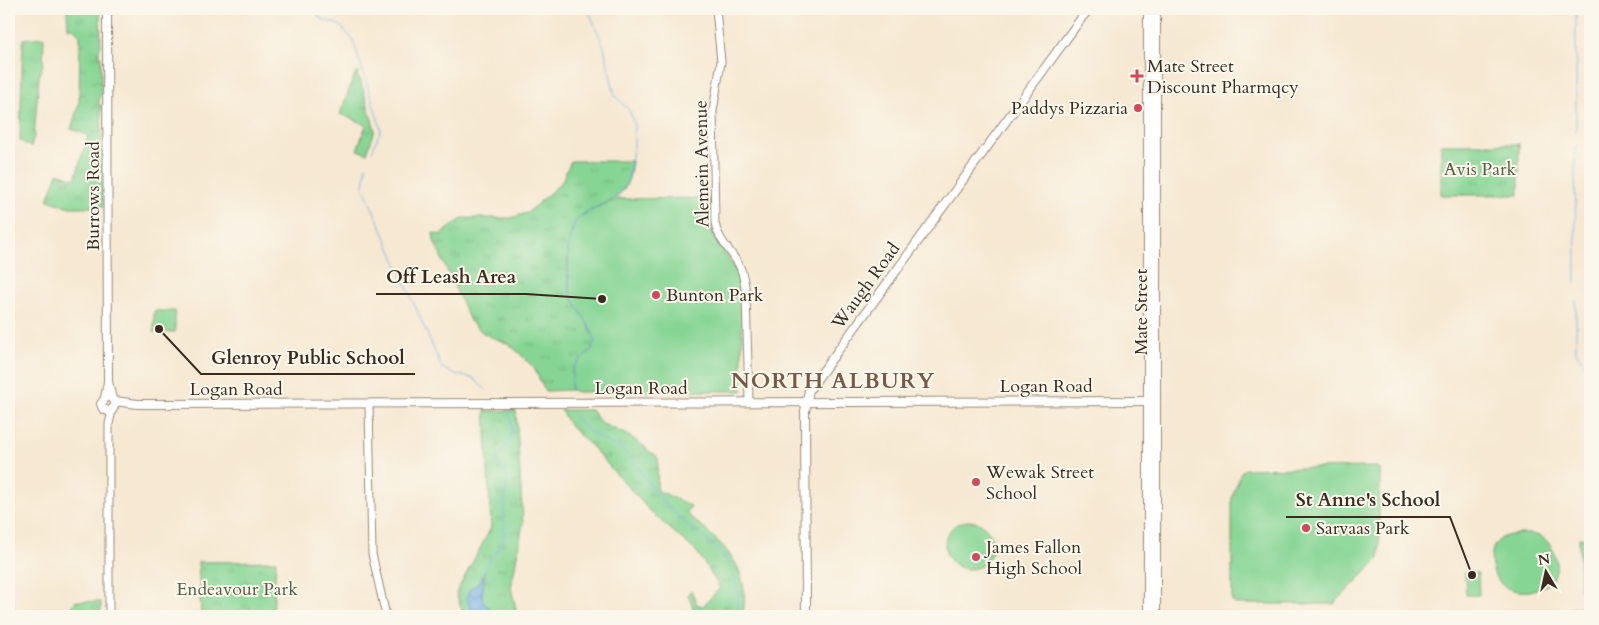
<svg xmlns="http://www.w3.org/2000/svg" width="1599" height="625" viewBox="0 0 1599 625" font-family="Cardo,serif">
	<defs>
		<pattern id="grass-tufts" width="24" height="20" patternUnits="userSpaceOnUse" patternTransform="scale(1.25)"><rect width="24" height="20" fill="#87d594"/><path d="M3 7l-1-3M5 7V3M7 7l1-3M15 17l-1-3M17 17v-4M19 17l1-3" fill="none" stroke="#75b77f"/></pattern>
		<pattern id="water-waves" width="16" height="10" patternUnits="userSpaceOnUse" patternTransform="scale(1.25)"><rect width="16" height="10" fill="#75b0e6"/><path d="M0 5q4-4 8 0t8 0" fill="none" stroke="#618fba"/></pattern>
	</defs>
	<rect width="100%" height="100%" fill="#fbf7ec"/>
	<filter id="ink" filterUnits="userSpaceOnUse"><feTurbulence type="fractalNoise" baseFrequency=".02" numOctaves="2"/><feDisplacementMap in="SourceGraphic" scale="10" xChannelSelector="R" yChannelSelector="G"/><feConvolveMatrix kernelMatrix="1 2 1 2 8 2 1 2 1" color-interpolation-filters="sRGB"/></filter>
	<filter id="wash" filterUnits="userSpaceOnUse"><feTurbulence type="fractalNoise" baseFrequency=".0096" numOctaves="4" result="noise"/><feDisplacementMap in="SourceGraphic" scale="20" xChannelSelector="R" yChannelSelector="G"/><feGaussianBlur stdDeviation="1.12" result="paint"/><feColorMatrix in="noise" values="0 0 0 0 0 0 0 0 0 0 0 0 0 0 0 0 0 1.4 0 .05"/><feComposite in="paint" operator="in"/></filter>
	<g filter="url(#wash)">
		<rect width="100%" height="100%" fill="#f6e8d1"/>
		<g fill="url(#grass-tufts)" stroke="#618059">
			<path d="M67,9H100L101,46C98,50 98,54 101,57V94L99,97V103L101,105L103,207H69L48,200L58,173L75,179L88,135L71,129L79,103L80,35L73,28H68Z"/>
			<polygon points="44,37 43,64 39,77 34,136 31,147 20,141 23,39"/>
			<polygon points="358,71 357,77 360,79 375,130 367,153 357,150 366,125 340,114 355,74"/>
			<rect x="1441" y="144" width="78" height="51"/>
			<path d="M571,161H632C631,168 630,177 627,184C617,204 593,204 578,219C566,230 565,283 572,297C574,302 577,306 580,310C586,320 591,330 595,341L591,351L575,365L572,371L571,390L545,391L534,368L517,351L509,344L484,334L470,321L434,241L433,233L440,235L463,218H511L527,213L561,183Z"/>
			<polygon points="516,410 523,523 511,588 518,616 464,616 456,593 491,528 485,411"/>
			<path d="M561,410H591L601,423L627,435L644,446L648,451L656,455L658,459L657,487L659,491L691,506L686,513C722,545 751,562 743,616H692L693,607L688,596L691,590L697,604L703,606L720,588L698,553L651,512L589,444L569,425Z"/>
			<polygon points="276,561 273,616 201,616 198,562"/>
			<polygon points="76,601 101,602 101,616 66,616"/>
		</g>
		<g fill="#87d594" stroke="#618059">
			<polygon points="712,198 711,228 716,239 737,272 742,293 742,391 578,392 571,390 572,371 575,365 591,351 595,341 591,329 571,296 568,268 568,250 574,224 577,219 591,210 617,199"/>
			<rect x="154" y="311" width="21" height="21"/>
			<polygon points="1377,467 1380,470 1379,559 1334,604 1235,604 1232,601 1232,498 1241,472 1245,469"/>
			<circle cx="969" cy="545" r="24"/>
			<path d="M1519,534C1527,534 1534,533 1542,537C1555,545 1562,569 1551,581C1546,587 1537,589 1530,591C1522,592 1511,591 1504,586C1489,577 1485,545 1504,537C1508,535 1514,535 1519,534Z"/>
			<polygon points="1579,538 1590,538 1590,590 1580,590"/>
			<polygon points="1465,573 1478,573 1479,595 1466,595"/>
			<polygon points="1583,606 1590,606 1590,616 1555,616 1565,610"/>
		</g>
		<polygon fill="url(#water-waves)" stroke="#586d82" points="485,570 482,597 484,603 496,616 473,616 467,599 468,591 479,582"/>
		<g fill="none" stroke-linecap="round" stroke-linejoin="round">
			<g stroke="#75b0e6" stroke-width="1">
				<polyline points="314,9 321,19 340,25 353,40 381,129 372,151"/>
				<polyline points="1576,133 1576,9"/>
				<polyline points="1575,147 1576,283"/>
				<polyline points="366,166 364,188 442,368 453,374 473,378 486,390"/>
				<polyline points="1576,301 1576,352 1590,371"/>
				<polyline points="571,390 572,371 575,365 591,351 595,341 591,329 571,296 568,268 568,250 574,224 577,219 617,197 627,183 634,145 634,123 629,110 615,96 604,47 588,9"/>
				<polyline points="573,416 584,427 599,438 624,450 633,460 655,492 673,512 721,552 731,568 738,592 737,616"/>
				<path d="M482,577L488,562L504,542V512L507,474L499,466L497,459C510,443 517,430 507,409"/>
			</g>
		</g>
	</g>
	<g filter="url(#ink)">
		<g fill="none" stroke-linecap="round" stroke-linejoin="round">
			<g stroke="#988978" stroke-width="9">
				<g id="tertiary">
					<path d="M716,9L721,62L713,111L715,223C718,241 732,251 740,267C744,276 745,285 746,294L749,402"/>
					<polyline points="369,404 372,554 386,616"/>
					<polyline points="109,616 109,424 112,410"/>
				</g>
			</g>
			<g stroke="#988978" stroke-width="10">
				<g id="secondary">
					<polyline points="107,9 108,382 112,399 115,404 113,409 108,411 103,409 101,404 105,398 108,382"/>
					<polyline points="1148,9 1148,616"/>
					<polyline points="114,401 138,404 1155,401"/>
					<polyline points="806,616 805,411 809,390 1083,16 1090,9"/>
					<polyline points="1156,616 1156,9"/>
				</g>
			</g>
			<use href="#tertiary" stroke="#fff" stroke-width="7"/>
			<use href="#secondary" stroke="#fff" stroke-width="8"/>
		</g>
	</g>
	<g fill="#d1495b" stroke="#fbf7ec" stroke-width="2">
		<path d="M1134.5 68.5h5v5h5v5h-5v5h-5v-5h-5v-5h5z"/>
		<circle cx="1138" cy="108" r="5"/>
		<circle cx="656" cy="295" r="5"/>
		<circle cx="976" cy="482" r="5"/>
		<circle cx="1306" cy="528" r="5"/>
		<circle cx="976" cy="557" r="5"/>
	</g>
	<g text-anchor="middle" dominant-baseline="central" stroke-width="4" stroke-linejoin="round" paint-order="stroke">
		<g font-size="18" fill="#3b2a1e" stroke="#fbf7ec" text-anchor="start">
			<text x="1147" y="66">Mate Street<tspan x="1147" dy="21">Discount Pharmqcy</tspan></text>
			<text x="1128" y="108" text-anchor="end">Paddys Pizzaria</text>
			<text x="666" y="295">Bunton Park</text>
			<text x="986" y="472">Wewak Street<tspan x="986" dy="21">School</tspan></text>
			<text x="1316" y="528">Sarvaas Park</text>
			<text x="986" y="547">James Fallon<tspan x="986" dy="21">High School</tspan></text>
		</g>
		<g font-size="18" fill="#3b2a1e" stroke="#fbf7ec">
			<text transform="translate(702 164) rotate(-91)">Alemein Avenue</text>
			<text transform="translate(93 196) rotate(-90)">Burrows Road</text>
			<text transform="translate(866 286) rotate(-54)">Waugh Road</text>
			<text transform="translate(1141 312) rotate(-90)">Mate Street</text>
			<text x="1046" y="386">Logan Road</text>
			<text x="641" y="388">Logan Road</text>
			<text x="236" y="389">Logan Road</text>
		</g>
		<g font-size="18" fill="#525d41" stroke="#fbf7ec">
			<text x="1480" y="169">Avis Park</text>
			<text x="237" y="589">Endeavour Park</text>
		</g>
		<g font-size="22" font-weight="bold" letter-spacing="1" fill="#775946" stroke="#fbf7ec">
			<text x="833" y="381">NORTH ALBURY</text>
		</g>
	</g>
	<path fill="none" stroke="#3b2a1e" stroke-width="2" d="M602 299L526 294H376M159 329L201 374H415M1472 575L1450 517H1286"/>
	<g fill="#3b2a1e" stroke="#fbf7ec" stroke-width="2">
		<circle cx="602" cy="299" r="5"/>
		<circle cx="159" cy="329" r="5"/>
		<circle cx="1472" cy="575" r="5"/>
	</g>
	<g font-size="19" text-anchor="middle" font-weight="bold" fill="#3b2a1e" stroke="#fbf7ec" stroke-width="4" stroke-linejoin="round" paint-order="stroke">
		<text x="451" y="283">Off Leash Area</text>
		<text x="308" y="364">Glenroy Public School</text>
		<text x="1368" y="506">St Anne's School</text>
	</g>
	<rect width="1599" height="625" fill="none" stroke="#fbf7ec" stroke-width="30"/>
	<g transform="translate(1546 572) rotate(351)" stroke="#fbf7ec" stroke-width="4" paint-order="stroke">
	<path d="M0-4L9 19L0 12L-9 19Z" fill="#3b2a1e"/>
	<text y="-8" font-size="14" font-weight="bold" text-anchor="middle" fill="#3b2a1e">N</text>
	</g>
</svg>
